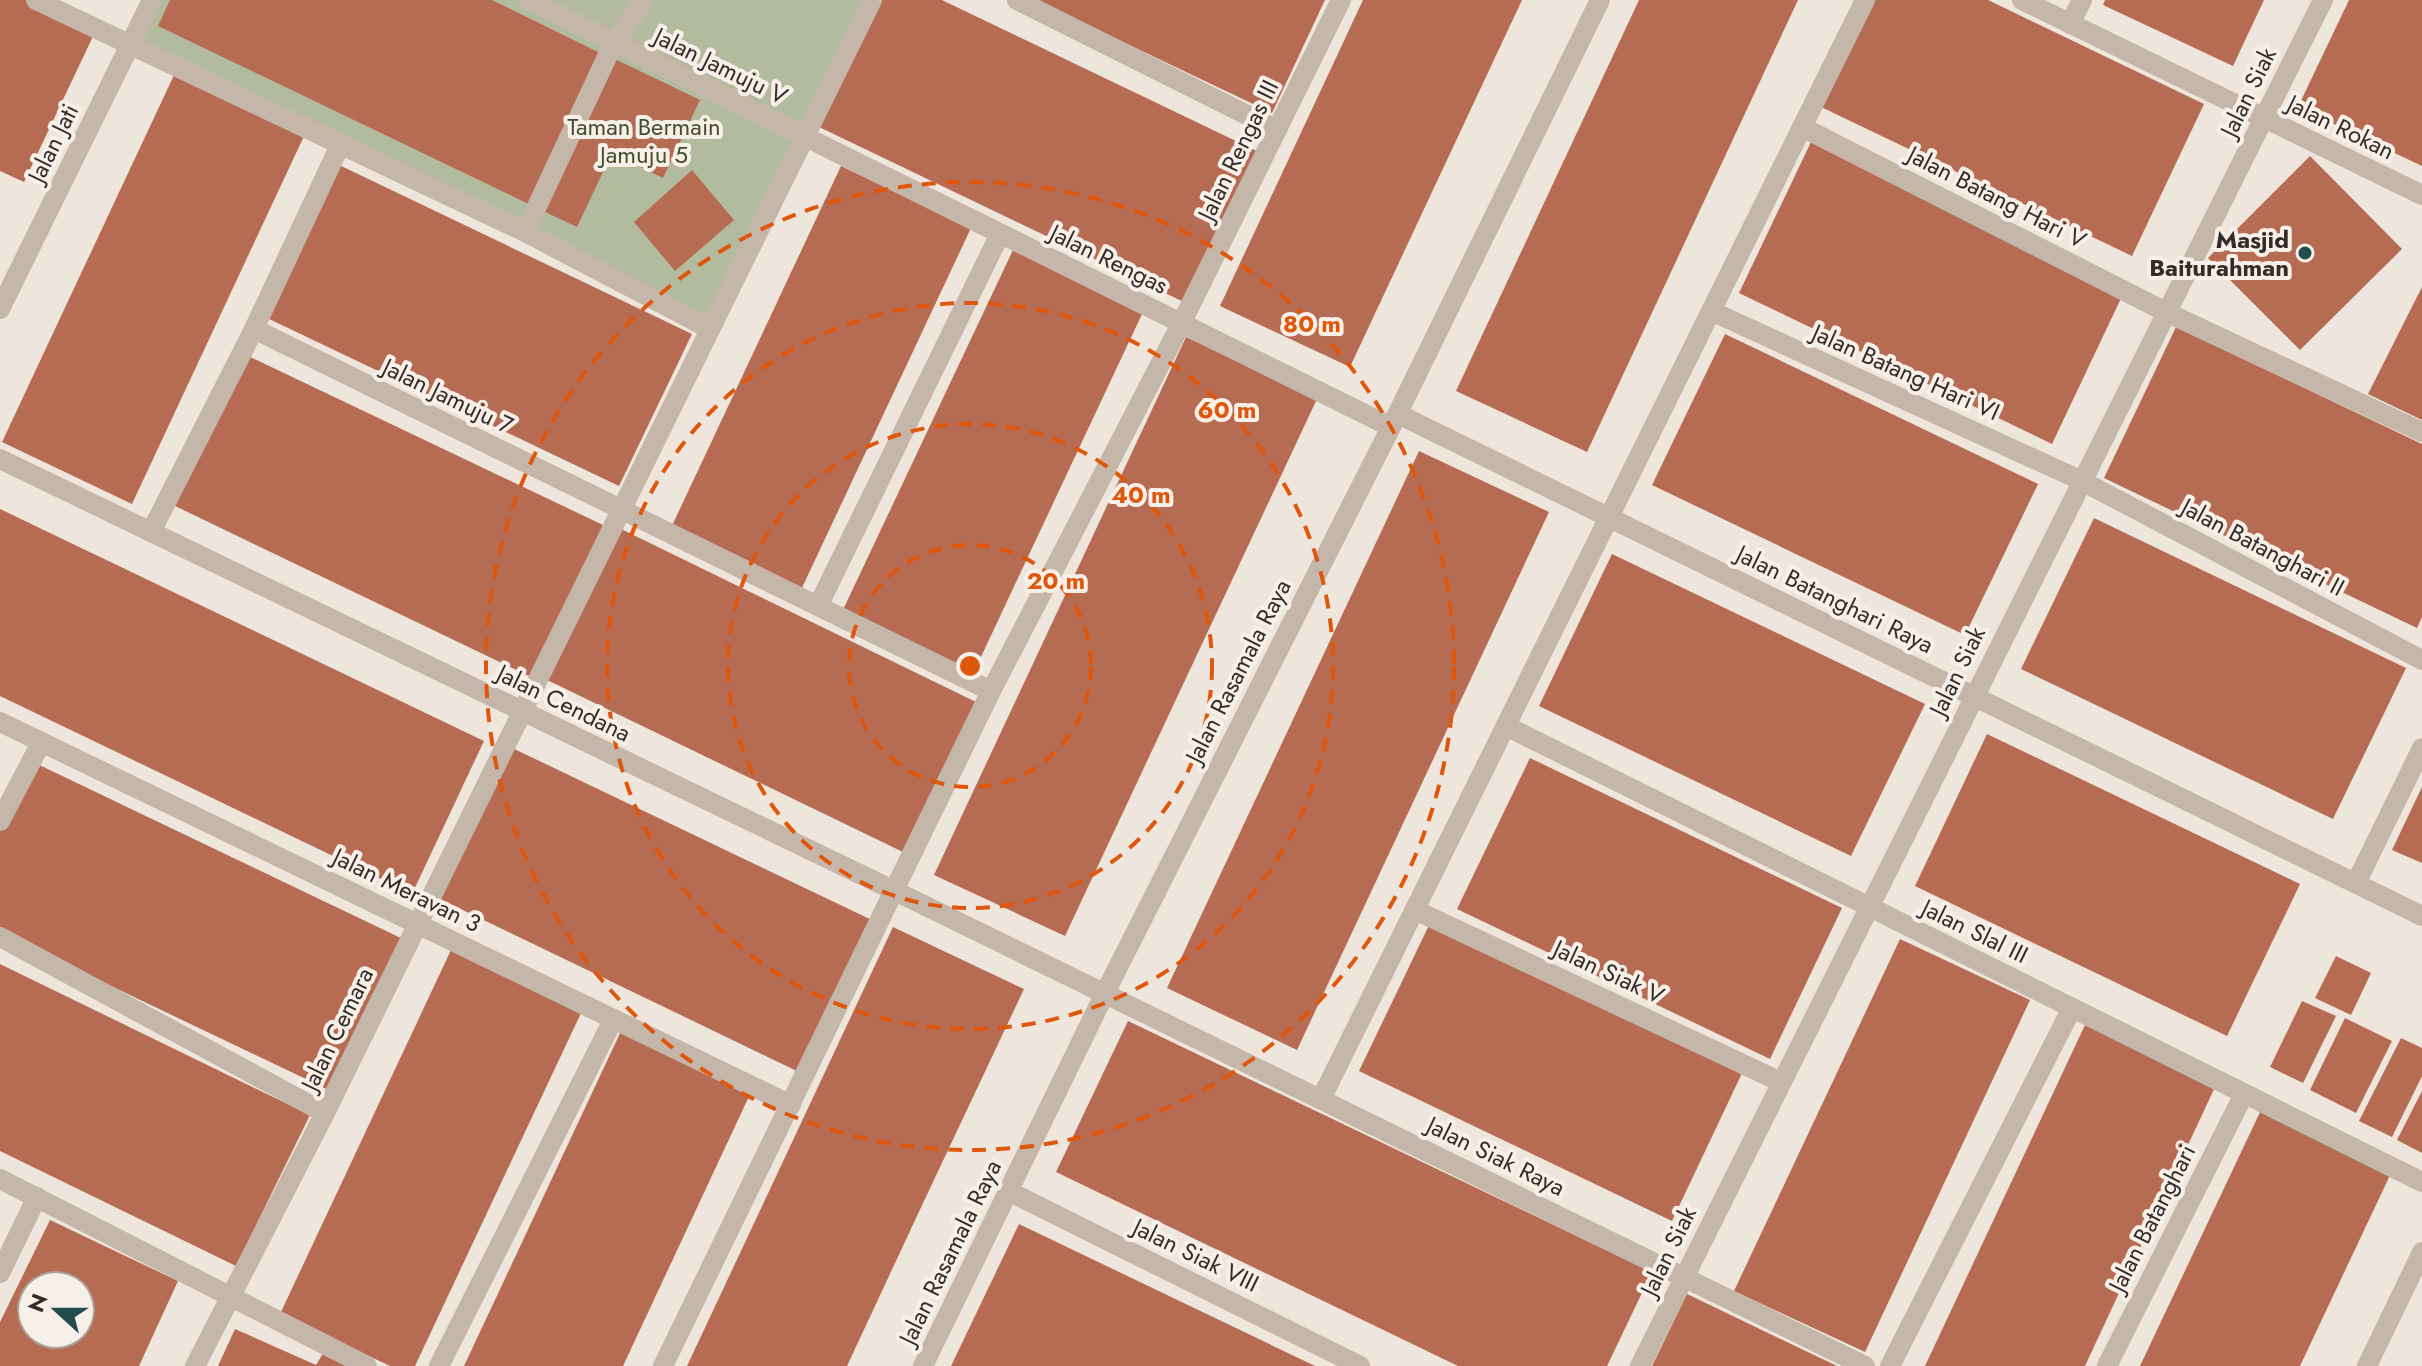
<svg xmlns="http://www.w3.org/2000/svg" width="2422" height="1366" viewBox="0 0 2422 1366" font-family="Jost,sans-serif">
	<rect width="100%" height="100%" fill="#eee6dc"/>
	<polygon fill="#b2bb9e" points="152,0 872,0 710,329 130,45"/>
	<g fill="#b66b53" fill-rule="evenodd">
		<polygon points="0,0 32,0 96,30 24,182 0,171"/>
		<polygon points="170,0 492,0 606,56 535,207 158,26"/>
		<polygon points="877,0 942,0 1261,153 1188,304 817,126"/>
		<polygon points="1035,0 1325,0 1272,113"/>
		<polygon points="1363,0 1522,0 1350,367 1220,306"/>
		<polygon points="1639,0 1798,0 1587,452 1456,391"/>
		<polygon points="1870,0 1988,0 2204,104 2132,256 1819,106"/>
		<polygon points="2105,0 2264,0 2233,66 2103,5"/>
		<polygon points="2349,0 2422,0 2422,166 2298,107"/>
		<polygon points="613,58 700,100 663,178 612,153 577,227 541,210"/>
		<polygon points="175,73 305,134 132,504 2,442"/>
		<polygon points="1811,142 2124,292 2052,444 1739,293"/>
		<polygon points="2310,156 2402,249 2300,350 2208,258"/>
		<polygon points="337,164 692,334 619,486 265,317"/>
		<polygon points="841,166 971,228 800,592 670,530"/>
		<polygon points="692,170 734,220 675,271 634,222"/>
		<polygon points="1013,250 1143,312 972,676 841,614"/>
		<polygon points="2422,287 2422,420 2368,394"/>
		<polygon points="2176,327 2422,444 2422,617 2417,628 2104,478"/>
		<polygon points="1725,334 2038,484 1965,635 1652,485"/>
		<polygon points="1186,337 1317,399 1065,936 934,875"/>
		<polygon points="246,355 603,525 531,677 173,505"/>
		<polygon points="1419,451 1549,512 1297,1050 1167,988"/>
		<polygon points="0,509 484,741 412,894 0,696"/>
		<polygon points="2094,518 2406,668 2333,819 2021,669"/>
		<polygon points="615,526 978,703 905,853 543,678"/>
		<polygon points="1612,554 1925,704 1851,856 1539,706"/>
		<polygon points="1987,734 2300,884 2227,1036 1915,886"/>
		<polygon points="506,745 878,923 805,1075 434,896"/>
		<polygon points="1530,758 1842,908 1770,1059 1457,909"/>
		<polygon points="33,762 405,940 333,1092 0,933 0,831"/>
		<polygon points="2422,787 2422,863 2392,850"/>
		<polygon points="1432,919 1744,1069 1672,1221 1359,1071"/>
		<polygon points="893,927 1024,989 924,1201 847,1366 687,1366"/>
		<polygon points="1900,939 2030,1000 1865,1352 1734,1291"/>
		<polygon points="451,950 582,1011 415,1366 390,1366 280,1314"/>
		<polygon points="2336,956 2371,973 2351,1015 2315,998"/>
		<polygon points="0,964 310,1115 236,1266 0,1151"/>
		<polygon points="2302,1001 2336,1016 2303,1083 2270,1067"/>
		<polygon points="2345,1018 2392,1041 2356,1113 2310,1090"/>
		<polygon points="1128,1021 1652,1272 1607,1366 1458,1366 1056,1172"/>
		<polygon points="2085,1025 2215,1087 2085,1366 1925,1366"/>
		<polygon points="622,1029 752,1090 623,1366 464,1366"/>
		<polygon points="2401,1038 2422,1048 2422,1076 2392,1137 2359,1121"/>
		<polygon points="2422,1091 2422,1153 2397,1140"/>
		<polygon points="2261,1110 2392,1171 2300,1366 2140,1366"/>
		<path d="M50,1220L178,1281L139,1366H0V1322ZM32,1286H80V1334H32Z"/>
		<polygon points="1019,1224 1142,1283 1315,1366 951,1366"/>
		<polygon points="1687,1294 1837,1366 1652,1366"/>
		<polygon points="235,1329 316,1365 325,1350 356,1366 218,1366"/>
	</g>
	<g fill="none" stroke-linecap="round" stroke-linejoin="round">
		<g stroke="#c5b6aa" stroke-width="20">
			<polyline points="36,0 525,232 710,329"/>
			<polyline points="529,0 1391,427"/>
			<polyline points="1017,0 1277,130"/>
			<polyline points="2022,0 2422,195"/>
			<polyline points="2070,24 2082,0"/>
			<polyline points="1802,127 2168,313 2422,432"/>
			<polyline points="525,232 614,42 644,0"/>
			<polyline points="1711,311 2080,480 2422,660"/>
			<polyline points="254,329 991,691"/>
			<polyline points="1398,414 2422,916"/>
			<polyline points="0,459 895,891 1865,1366"/>
			<polyline points="151,532 254,329 341,143"/>
			<polyline points="819,604 1000,234"/>
			<polyline points="0,722 791,1105"/>
			<polyline points="1506,726 2422,1182"/>
			<polyline points="0,821 41,743"/>
			<polyline points="2356,883 2422,748"/>
			<polyline points="1415,910 1781,1082"/>
			<polyline points="0,937 325,1113"/>
			<polyline points="1321,1099 1865,0"/>
			<polyline points="0,1179 367,1366"/>
			<polyline points="1008,1191 1360,1366"/>
			<polyline points="0,1273 37,1197"/>
			<polyline points="195,1366 325,1113 872,0"/>
			<polyline points="439,1366 613,1020"/>
			<polyline points="663,1366 991,691 1181,324 1341,0"/>
			<polyline points="923,1366 1105,993"/>
			<polyline points="1640,1366 2323,0"/>
			<polyline points="1890,1366 2072,1008"/>
			<polyline points="2107,1366 2244,1094"/>
		</g>
		<g stroke="#c5b6aa" stroke-width="20">
			<polyline points="0,309 152,0"/>
			<polyline points="1105,993 1391,427 1600,0"/>
			<polyline points="2367,1366 2422,1252"/>
		</g>
	</g>
	<g fill="none" stroke="#df570d" stroke-width="4" stroke-dasharray="14 10">
		<circle cx="970" cy="666" r="121"/>
		<circle cx="970" cy="666" r="242"/>
		<circle cx="970" cy="666" r="363"/>
		<circle cx="970" cy="666" r="484"/>
	</g>
	<circle fill="#234c4f" stroke="#f7f0e8" stroke-width="3" cx="2305" cy="253" r="8"/>
	<g text-anchor="middle" dominant-baseline="central" stroke-width="8" stroke-linejoin="round" paint-order="stroke">
		<g font-size="24" fill="#332c28" stroke="#f7f0e8">
			<text transform="translate(721 66) rotate(26)">Jalan Jamuju V</text>
			<text transform="translate(2248 92) rotate(-64)">Jalan Siak</text>
			<text transform="translate(2341 127) rotate(26)">Jalan Rokan</text>
			<text transform="translate(53 143) rotate(-64)">Jalan Jati</text>
			<text transform="translate(1238 150) rotate(-64)">Jalan Rengas III</text>
			<text transform="translate(1997 197) rotate(27)">Jalan Batang Hari V</text>
			<text transform="translate(1109 259) rotate(26)">Jalan Rengas</text>
			<text transform="translate(1906 372) rotate(24)">Jalan Batang Hari VI</text>
			<text transform="translate(448 396) rotate(26)">Jalan Jamuju 7</text>
			<text transform="translate(2263 547) rotate(28)">Jalan Batanghari II</text>
			<text transform="translate(1835 599) rotate(26)">Jalan Batanghari Raya</text>
			<text transform="translate(1238 671) rotate(-63)">Jalan Rasamala Raya</text>
			<text transform="translate(1957 671) rotate(-64)">Jalan Siak</text>
			<text transform="translate(564 703) rotate(26)">Jalan Cendana</text>
			<text transform="translate(407 890) rotate(26)">Jalan Meravan 3</text>
			<text transform="translate(1975 931) rotate(26)">Jalan Slal III</text>
			<text transform="translate(1609 972) rotate(25)">Jalan Siak V</text>
			<text transform="translate(337 1029) rotate(-64)">Jalan Cemara</text>
			<text transform="translate(1496 1156) rotate(26)">Jalan Siak Raya</text>
			<text transform="translate(2152 1218) rotate(-63)">Jalan Batanghari</text>
			<text transform="translate(1668 1251) rotate(-64)">Jalan Siak</text>
			<text transform="translate(950 1252) rotate(-64)">Jalan Rasamala Raya</text>
			<text transform="translate(1196 1255) rotate(26)">Jalan Siak VIII</text>
		</g>
		<g font-size="24" fill="#434e2f" stroke="#f7f0e8">
			<text x="644" y="126">Taman Bermain<tspan x="644" dy="28">Jamuju 5</tspan></text>
		</g>
		<g font-size="24" font-weight="bold" fill="#332c28" stroke="#f7f0e8" text-anchor="end">
			<text x="2289" y="239">Masjid<tspan x="2289" dy="28">Baiturahman</tspan></text>
		</g>
	</g>
	<circle cx="970" cy="666" r="12" fill="#df570d" stroke="#f7f0e8" stroke-width="4"/>
	<g font-size="24" text-anchor="middle" font-weight="bold" fill="#df570d" stroke="#f7f0e8" stroke-width="8" stroke-linejoin="round" paint-order="stroke">
		<text x="1312" y="332">80 m</text>
		<text x="1227" y="418">60 m</text>
		<text x="1141" y="503">40 m</text>
		<text x="1056" y="589">20 m</text>
	</g>
	<g transform="translate(56 1310) rotate(291)"><circle r="38" fill="#f7f0e8" stroke="#a9a29b" stroke-width="2"/>
	<path d="M0-6L14 30L0 20L-14 30Z" fill="#234c4f"/>
	<text y="-12" font-size="22" font-weight="bold" text-anchor="middle" fill="#332c28">N</text>
	</g>
</svg>
